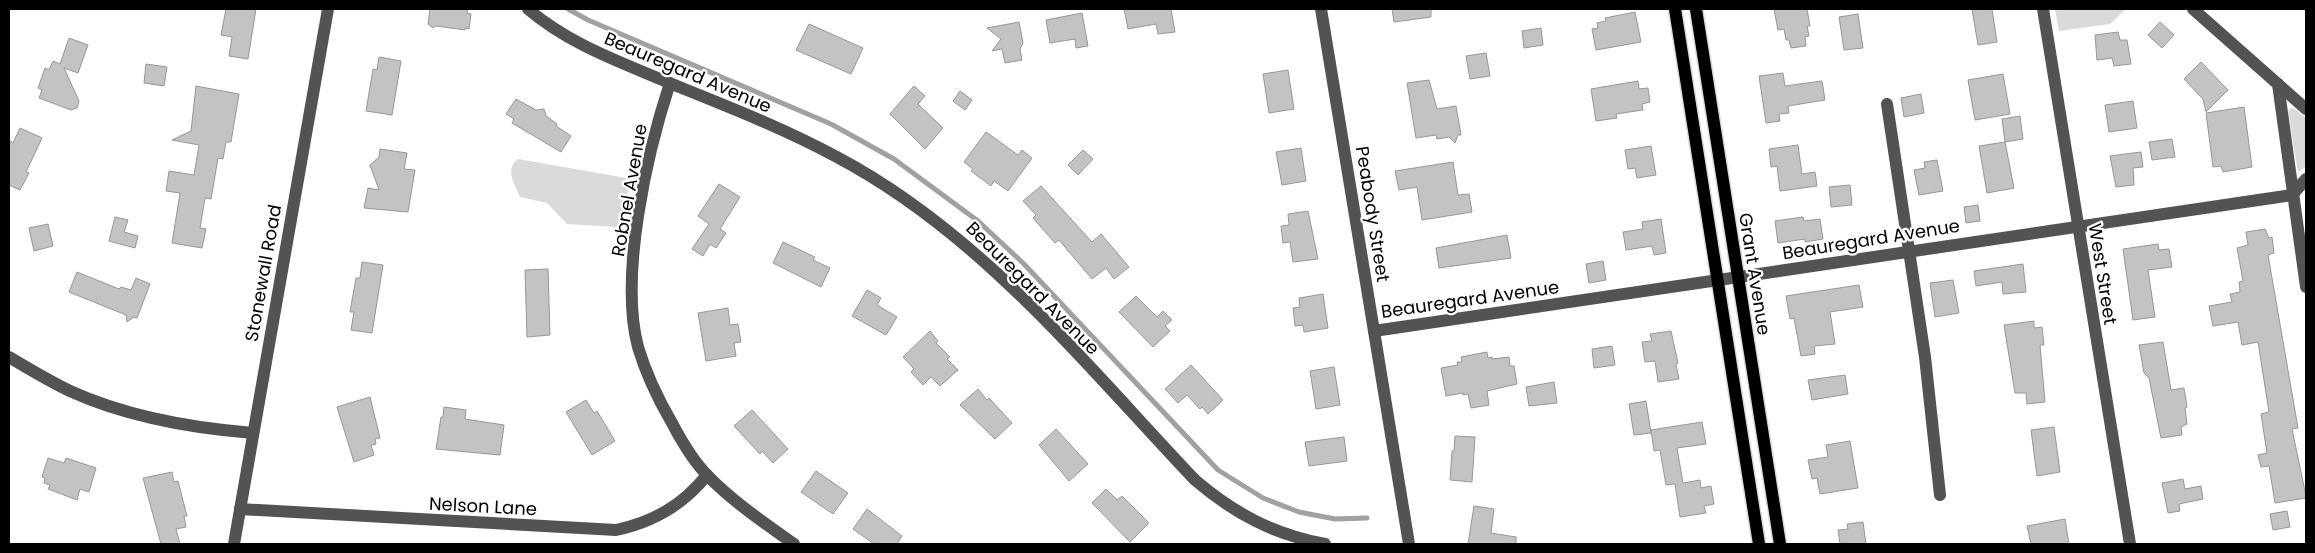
<svg xmlns="http://www.w3.org/2000/svg" width="2315" height="553" viewBox="0 0 2315 553" font-family="Poppins,sans-serif">
	<rect width="100%" height="100%" fill="#fff"/>
	<g fill="#dadada">
		<polygon points="2055,9 2126,9 2110,24 2059,31"/>
		<polygon points="2291,108 2295,109 2306,118 2306,166 2301,171 2298,171 2297,167 2288,112"/>
		<path d="M518,159L626,178L629,185L622,222L617,227L567,224L547,203L520,197C515,184 504,170 518,159Z"/>
	</g>
	<g fill="none" stroke-linecap="round" stroke-linejoin="round">
		<polyline stroke="#a1a1a1" stroke-width="5" points="568,9 588,20 831,124 894,159 978,221 1023,263 1218,470 1263,498 1299,512 1335,519 1367,518"/>
	</g>
	<g fill="#c3c3c3" stroke="#979797">
		<polygon points="226,9 256,9 248,59 229,56 232,37 221,35"/>
		<polygon points="430,9 468,9 467,13 471,14 469,29 465,28 465,30 436,26 433,28 428,24"/>
		<polygon points="1124,9 1171,9 1175,32 1158,34 1156,24 1128,29"/>
		<polygon points="1392,9 1431,9 1431,17 1394,22"/>
		<polygon points="1774,9 1807,9 1810,26 1807,26 1809,36 1805,37 1806,46 1791,48 1789,40 1786,40 1784,29 1778,30"/>
		<polygon points="1972,9 1992,9 1997,42 1978,45"/>
		<polygon points="1635,12 1641,42 1596,50 1592,29 1598,28 1597,23 1606,21 1605,18"/>
		<polygon points="1082,13 1088,46 1076,48 1075,39 1050,43 1046,20"/>
		<polygon points="1858,14 1863,48 1844,50 1839,17"/>
		<polygon points="1019,22 1023,43 1020,49 1022,60 1005,63 1002,49 992,51 1001,39 987,28"/>
		<polygon points="2160,22 2174,35 2162,48 2148,35"/>
		<polygon points="809,24 863,48 851,74 796,50"/>
		<polygon points="1541,28 1543,45 1524,48 1522,31"/>
		<polygon points="2118,32 2120,40 2127,40 2131,64 2114,66 2112,58 2097,60 2095,35"/>
		<polygon points="69,38 88,45 78,73 64,68 79,101 77,108 71,110 39,98 42,90 38,88 45,68 49,70 53,61 60,64"/>
		<polygon points="1486,53 1490,76 1470,79 1466,56"/>
		<polygon points="379,57 401,61 392,115 366,111 373,69 377,70"/>
		<polygon points="2201,62 2228,90 2206,112 2203,99 2184,79"/>
		<polygon points="146,64 167,67 164,86 144,83"/>
		<polygon points="1288,70 1294,109 1269,113 1263,74"/>
		<polygon points="1783,73 1785,86 1822,81 1825,100 1788,106 1789,113 1779,114 1780,121 1766,123 1759,76"/>
		<polygon points="2003,74 2010,114 1975,120 1968,80"/>
		<polygon points="1429,80 1437,109 1456,106 1461,135 1458,135 1455,143 1449,137 1437,139 1436,135 1416,138 1407,83"/>
		<polygon points="1638,81 1639,89 1648,88 1650,102 1642,104 1643,110 1616,114 1617,118 1596,121 1591,89"/>
		<polygon points="196,86 239,94 231,142 226,142 223,159 218,158 211,199 205,198 200,228 206,229 202,248 172,243 180,193 166,191 169,171 194,175 199,145 172,140 191,131"/>
		<polygon points="914,86 925,96 918,104 943,128 925,149 890,114"/>
		<polygon points="960,91 972,100 965,110 953,101"/>
		<polygon points="1921,94 1924,113 1904,117 1901,98"/>
		<polygon points="516,99 536,110 544,109 546,116 557,124 556,126 571,136 561,152 512,123 514,119 506,114"/>
		<polygon points="2133,101 2137,128 2109,132 2105,105"/>
		<polygon points="2244,107 2252,167 2223,172 2221,166 2213,167 2206,113"/>
		<polygon points="2020,116 2023,139 2005,142 2002,119"/>
		<polygon points="20,128 42,138 26,172 29,173 20,190 9,185 9,140 13,143"/>
		<polygon points="986,132 1018,155 1022,150 1032,158 1008,191 994,181 991,186 971,171 973,169 964,162"/>
		<polygon points="2172,139 2175,157 2152,160 2149,142"/>
		<polygon points="2005,142 2014,188 1987,193 1979,146"/>
		<polygon points="1798,145 1802,174 1815,172 1817,186 1780,191 1777,166 1771,167 1769,149"/>
		<polygon points="1651,146 1656,175 1637,178 1635,168 1628,169 1625,150"/>
		<polygon points="1301,148 1306,181 1282,185 1276,152"/>
		<polygon points="380,149 407,153 404,169 415,170 408,212 364,208 368,188 379,190 370,165 379,157"/>
		<polygon points="1083,150 1093,159 1078,175 1068,165"/>
		<polygon points="2141,152 2143,167 2133,168 2134,185 2116,187 2110,156"/>
		<polygon points="1937,160 1943,191 1919,195 1914,170 1925,168 1924,162"/>
		<polygon points="1453,162 1458,195 1469,194 1472,212 1422,220 1417,187 1399,190 1395,171"/>
		<polygon points="719,184 740,197 720,229 726,233 716,248 710,244 703,256 692,249 709,224 698,216"/>
		<polygon points="1850,185 1852,205 1831,207 1829,187"/>
		<polygon points="1041,186 1092,242 1101,234 1129,267 1114,279 1106,268 1092,279 1059,240 1055,243 1033,218 1036,215 1023,201"/>
		<polygon points="1978,205 1980,221 1966,223 1964,207"/>
		<polygon points="1308,211 1318,259 1293,262 1290,242 1283,243 1281,226 1289,225 1288,214"/>
		<polygon points="115,217 128,220 124,232 138,236 135,248 109,241"/>
		<polygon points="1803,217 1804,221 1820,219 1823,239 1805,242 1805,239 1778,243 1775,221"/>
		<polygon points="1661,219 1666,253 1654,255 1652,246 1626,250 1623,232 1643,229 1642,222"/>
		<polygon points="48,224 53,246 34,251 29,228"/>
		<polygon points="2265,229 2269,238 2272,237 2274,253 2268,255 2298,428 2292,429 2306,496 2306,498 2275,503 2269,466 2261,467 2258,455 2267,453 2261,414 2269,412 2258,342 2242,345 2238,322 2213,326 2209,306 2232,302 2230,294 2240,292 2239,282 2243,281 2237,248 2248,245 2246,232"/>
		<polygon points="1507,235 1511,258 1439,268 1436,248"/>
		<polygon points="783,242 815,257 813,260 830,268 821,287 773,263"/>
		<polygon points="2158,244 2159,250 2169,249 2172,267 2148,270 2155,317 2133,320 2123,249"/>
		<polygon points="1603,261 1606,280 1589,283 1586,264"/>
		<polygon points="362,262 383,265 372,333 351,330 354,312 350,312 356,278 360,278"/>
		<polygon points="2023,264 2026,292 2003,294 2002,282 1976,286 1974,271"/>
		<polygon points="548,269 550,335 527,337 525,270"/>
		<polygon points="77,272 119,289 121,287 131,290 136,278 150,284 137,318 134,317 127,322 126,315 69,292"/>
		<polygon points="1953,280 1959,313 1935,317 1930,283"/>
		<polygon points="1859,285 1863,307 1830,312 1835,344 1814,346 1815,354 1801,356 1794,318 1790,319 1786,296"/>
		<polygon points="867,290 881,298 877,305 897,317 886,335 852,316"/>
		<polygon points="1323,294 1328,328 1304,332 1303,325 1295,326 1293,308 1300,307 1299,298"/>
		<polygon points="1136,296 1157,317 1163,311 1172,320 1165,326 1170,331 1153,347 1119,312"/>
		<polygon points="728,308 730,325 738,324 741,342 734,343 736,356 706,361 698,313"/>
		<polygon points="2034,321 2034,328 2042,327 2044,345 2040,345 2045,402 2027,404 2026,393 2015,393 2004,325"/>
		<polygon points="930,331 938,341 936,343 950,357 947,359 958,370 940,386 931,377 923,385 911,372 914,369 903,357"/>
		<polygon points="1671,331 1678,363 1676,364 1679,379 1658,382 1655,361 1645,362 1642,342 1652,341 1650,334"/>
		<polygon points="2163,342 2171,390 2184,388 2187,407 2185,408 2187,424 2181,427 2182,435 2161,438 2149,378 2144,373 2139,345"/>
		<polygon points="1612,346 1615,365 1594,368 1592,349"/>
		<polygon points="1487,352 1488,358 1492,357 1492,359 1509,357 1510,366 1514,366 1517,384 1487,391 1489,405 1471,408 1468,394 1463,395 1463,393 1446,396 1441,368 1458,365 1457,362 1462,362 1461,357"/>
		<polygon points="1191,365 1223,400 1208,414 1202,407 1200,409 1187,395 1178,403 1165,389"/>
		<polygon points="1334,367 1340,405 1316,409 1310,371"/>
		<polygon points="1845,375 1848,394 1812,400 1808,380"/>
		<polygon points="1554,382 1557,403 1529,406 1526,387"/>
		<polygon points="978,389 987,400 989,398 1012,423 995,439 960,405"/>
		<polygon points="370,397 380,438 375,439 376,444 371,445 374,455 354,462 337,407"/>
		<polygon points="586,400 594,413 597,411 615,441 592,455 566,412"/>
		<polygon points="1646,401 1651,433 1634,435 1629,404"/>
		<polygon points="444,407 466,410 465,419 504,425 500,455 436,449 441,417 443,417"/>
		<polygon points="752,410 788,449 773,463 762,451 760,454 734,426"/>
		<polygon points="1702,422 1706,444 1677,448 1683,483 1700,480 1701,488 1711,486 1714,504 1704,506 1706,513 1680,517 1675,484 1666,485 1660,450 1654,451 1651,430"/>
		<polygon points="2054,427 2060,472 2037,476 2031,430"/>
		<polygon points="1056,429 1088,464 1069,481 1039,445"/>
		<polygon points="1455,436 1475,437 1472,482 1450,480 1452,451 1454,451"/>
		<polygon points="1344,437 1347,461 1309,466 1305,442"/>
		<polygon points="1850,441 1858,488 1820,494 1817,478 1812,479 1808,460 1828,457 1826,445"/>
		<polygon points="48,458 64,463 66,458 96,468 89,492 80,489 77,500 48,489 50,485 44,483 45,478 42,477"/>
		<polygon points="816,471 848,493 833,514 801,492"/>
		<polygon points="172,472 174,482 178,481 187,516 184,516 186,527 176,529 180,544 161,544 143,478"/>
		<polygon points="2183,479 2185,489 2201,486 2203,499 2179,504 2180,511 2168,513 2162,483"/>
		<polygon points="1106,489 1117,500 1122,496 1148,522 1148,524 1130,542 1092,503"/>
		<polygon points="1474,506 1494,509 1491,533 1516,537 1516,544 1468,544"/>
		<polygon points="867,509 902,536 897,544 874,544 853,529"/>
		<polygon points="2287,511 2290,527 2273,530 2270,514"/>
		<polygon points="2065,519 2069,544 2031,544 2027,526"/>
		<polygon points="1863,522 1866,544 1840,544 1838,530 1848,529 1847,524"/>
	</g>
	<g fill="none" stroke-linecap="round" stroke-linejoin="round">
		<g stroke="#dbdbdb" stroke-width="15">
			<g id="major">
				<polyline points="1675,9 1759,544"/>
				<polyline points="1696,9 1780,544"/>
			</g>
		</g>
		<g stroke="#535353" stroke-width="12">
			<path d="M528,9C569,44 618,61 667,82C724,105 781,127 835,156C980,232 1084,363 1195,480C1235,514 1273,534 1325,544"/>
			<polyline points="1321,9 1409,544"/>
			<polyline points="2043,9 2130,544"/>
			<polyline points="2193,9 2306,109"/>
			<path d="M670,83C647,153 619,275 638,347C646,374 658,399 672,423C682,442 693,461 708,476C732,501 766,524 794,544"/>
			<polyline points="2278,84 2306,287"/>
			<polyline points="1887,104 1925,357 1940,495"/>
			<polyline points="1374,331 2292,195 2306,179"/>
			<path d="M9,357C29,369 49,381 70,391C127,417 191,428 253,433"/>
			<path d="M240,509L616,530C654,522 683,505 707,475"/>
			<polyline points="234,544 328,9"/>
		</g>
		<use href="#major" stroke="#000" stroke-width="12"/>
	</g>
	<g text-anchor="middle" dominant-baseline="central" stroke-width="4.5" stroke-linejoin="round" paint-order="stroke">
		<g font-size="18" fill="#000" stroke="#fff">
			<text transform="translate(688 72) rotate(23)">Beauregard Avenue</text>
			<text transform="translate(629 190) rotate(-80)">Robnel Avenue</text>
			<text transform="translate(1373 214) rotate(81)">Peabody Street</text>
			<text transform="translate(1871 239) rotate(-9)">Beauregard Avenue</text>
			<text transform="translate(263 273) rotate(-80)">Stonewall Road</text>
			<text transform="translate(1755 274) rotate(81)">Grant Avenue</text>
			<text transform="translate(2103 274) rotate(81)">West Street</text>
			<text transform="translate(1033 288) rotate(45)">Beauregard Avenue</text>
			<text transform="translate(1470 299) rotate(-8)">Beauregard Avenue</text>
			<text transform="translate(483 506) rotate(3)">Nelson Lane</text>
		</g>
	</g>
	<rect width="2315" height="553" fill="none" stroke="#000000" stroke-width="20"/>
</svg>
